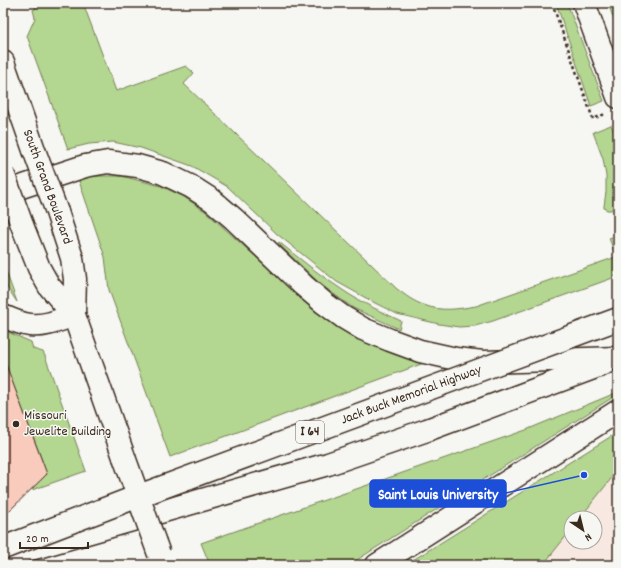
<svg xmlns="http://www.w3.org/2000/svg" width="621" height="568" viewBox="0 0 621 568" font-family="Dekko,sans-serif">
	<rect width="100%" height="100%" fill="#f6f6f2"/>
	<filter id="ink" filterUnits="userSpaceOnUse"><feTurbulence type="fractalNoise" baseFrequency=".025" numOctaves="2"/><feDisplacementMap in="SourceGraphic" scale="8" xChannelSelector="R" yChannelSelector="G"/><feConvolveMatrix kernelMatrix="1 2 1 2 8 2 1 2 1" color-interpolation-filters="sRGB"/></filter>
	<g filter="url(#ink)">
		<path fill="#f7e9e2" fill-rule="evenodd" d="M618,432V565H405ZM571,518H595V542H571Z"/>
		<g fill="#b3d690" stroke="#778057">
			<path d="M37,3H83L116,91L186,66L194,73L184,84L397,289C405,295 414,302 424,305C441,312 458,309 476,306L616,257L609,238L618,235V275L610,279L493,321L475,326L459,327L439,324L397,314L375,303L337,282L277,234L228,187L192,166L141,148L113,142L89,144L68,149L27,36L35,18L33,10L35,9Z"/>
			<polygon points="556,3 567,3 604,101 591,106"/>
			<polygon points="608,3 618,3 618,31"/>
			<polygon points="611,125 618,142 618,207 611,210 607,210 604,208 604,206 606,192 606,176 603,159 593,132"/>
			<polygon points="98,176 121,176 161,186 184,197 205,211 318,313 349,333 394,354 424,363 170,457 109,290 105,257 78,178"/>
			<path d="M279,242C300,259 321,276 344,291C362,303 382,312 401,321L399,329L353,308L320,284L278,243Z"/>
			<polygon points="3,263 17,302 3,281"/>
			<polygon points="3,330 31,342 33,349 43,352 45,356 86,471 32,490 43,463 12,382 3,385"/>
			<polygon points="618,392 618,394 349,565 210,565 201,543 526,430"/>
			<polygon points="618,432 618,470 580,518 571,518 571,530 543,565 405,565"/>
		</g>
		<polygon fill="#f9cbbc" stroke="#3b2a1e" points="3,362 5,362 47,474 3,517"/>
		<g fill="none" stroke-linecap="round" stroke-linejoin="round">
			<g stroke="#3b2a1e" stroke-width="25">
				<polyline id="minor" points="584,3 618,97"/>
			</g>
			<g stroke="#3b2a1e" stroke-width="25">
				<g id="primary">
					<polyline points="3,62 34,150"/>
					<polyline points="57,212 72,258 75,279 74,315"/>
					<polyline points="22,225 39,268 49,286 74,315 124,457"/>
				</g>
			</g>
			<g stroke="#3b2a1e" stroke-width="25">
				<g id="motorway">
					<polyline points="3,195 24,186 85,166 108,162 138,166 163,173 190,186 212,200 234,219 303,285 324,303 343,317 363,329 390,340 420,351 456,359 483,362 618,358"/>
					<path d="M3,316C12,320 21,324 30,325C45,327 60,320 74,315"/>
					<polyline points="3,557 328,464 427,430 604,364"/>
					<polyline points="377,565 618,411"/>
				</g>
			</g>
			<polyline stroke="#3b2a1e" stroke-width="2.5" stroke-dasharray="3 3" stroke-linecap="butt" points="552,3 593,119 605,114"/>
			<use href="#minor" stroke="#f6f6f2" stroke-width="22"/>
			<use href="#primary" stroke="#f6f6f2" stroke-width="22"/>
			<use href="#motorway" stroke="#f6f6f2" stroke-width="22"/>
			<g stroke="#3b2a1e" stroke-width="25" stroke-linecap="butt">
				<g id="primary-bridge">
					<polyline points="34,150 57,212"/>
					<polyline points="3,173 22,225"/>
					<polyline points="124,457 159,554"/>
				</g>
			</g>
			<g stroke="#3b2a1e" stroke-width="25" stroke-linecap="butt">
				<g id="motorway-bridge">
					<path id="s1" d="M3,548L136,497L618,319"/>
				</g>
			</g>
			<use href="#primary-bridge" stroke="#f6f6f2" stroke-width="22"/>
			<use href="#motorway-bridge" stroke="#f6f6f2" stroke-width="22"/>
		</g>
	</g>
	<circle fill="#3b2a1e" stroke="#f6f6f2" stroke-width="1.5" cx="16" cy="424" r="4"/>
	<g text-anchor="middle" dominant-baseline="central" stroke-width="3" stroke-linejoin="round" paint-order="stroke">
		<rect fill="#f6f6f2" stroke="#73675e" stroke-width="1" x="296" y="421" width="28" height="22" rx="3"/>
		<g font-size="13" font-weight="bold" fill="#3b2a1e">
			<text x="310" y="432">I 64</text>
		</g>
		<g font-size="14" fill="#3b2a1e" stroke="#f6f6f2">
			<text transform="translate(47 187) rotate(70)">South Grand Boulevard</text>
			<text stroke="none"><textPath href="#s1" startOffset="436">Jack Buck Memorial Highway</textPath></text>
		</g>
		<g font-size="14" fill="#3b2a1e" stroke="#f6f6f2" text-anchor="start">
			<text x="24" y="416">Missouri<tspan x="24" dy="16">Jewelite Building</tspan></text>
		</g>
	</g>
	<path fill="none" stroke="#1d4ed8" stroke-width="1.5" d="M584 475L506 493"/>
	<circle fill="#1d4ed8" stroke="#f6f6f2" stroke-width="1.5" cx="584" cy="475" r="4"/>
	<rect fill="#1d4ed8" stroke="#1d4ed8" stroke-width="1.5" x="370" y="480" width="136" height="27" rx="4"/>
	<g font-size="15" text-anchor="middle" font-weight="bold" fill="#fff">
		<text x="438" y="499">Saint Louis University</text>
	</g>
	<rect width="621" height="568" fill="none" stroke="#f6f6f2" stroke-width="16"/>
	<rect x="8" y="8" width="605" height="552" fill="none" stroke="#3b2a1e" stroke-width="1.5" filter="url(#ink)"/>
	<g transform="translate(583 530) rotate(145)"><circle r="19" fill="#f6f6f2" stroke="#aba49d"/>
	<path d="M0-3L7 15L0 10L-7 15Z" fill="#3b2a1e"/>
	<text y="-6" font-size="11" font-weight="bold" text-anchor="middle" fill="#3b2a1e">N</text>
	</g>
	<path d="M20 542v6h68v-6" fill="none" stroke="#3b2a1e" stroke-width="2"/>
	<text x="26" y="542" font-size="12" fill="#3b2a1e" stroke="#f6f6f2" stroke-width="3" paint-order="stroke">20 m</text>
</svg>
